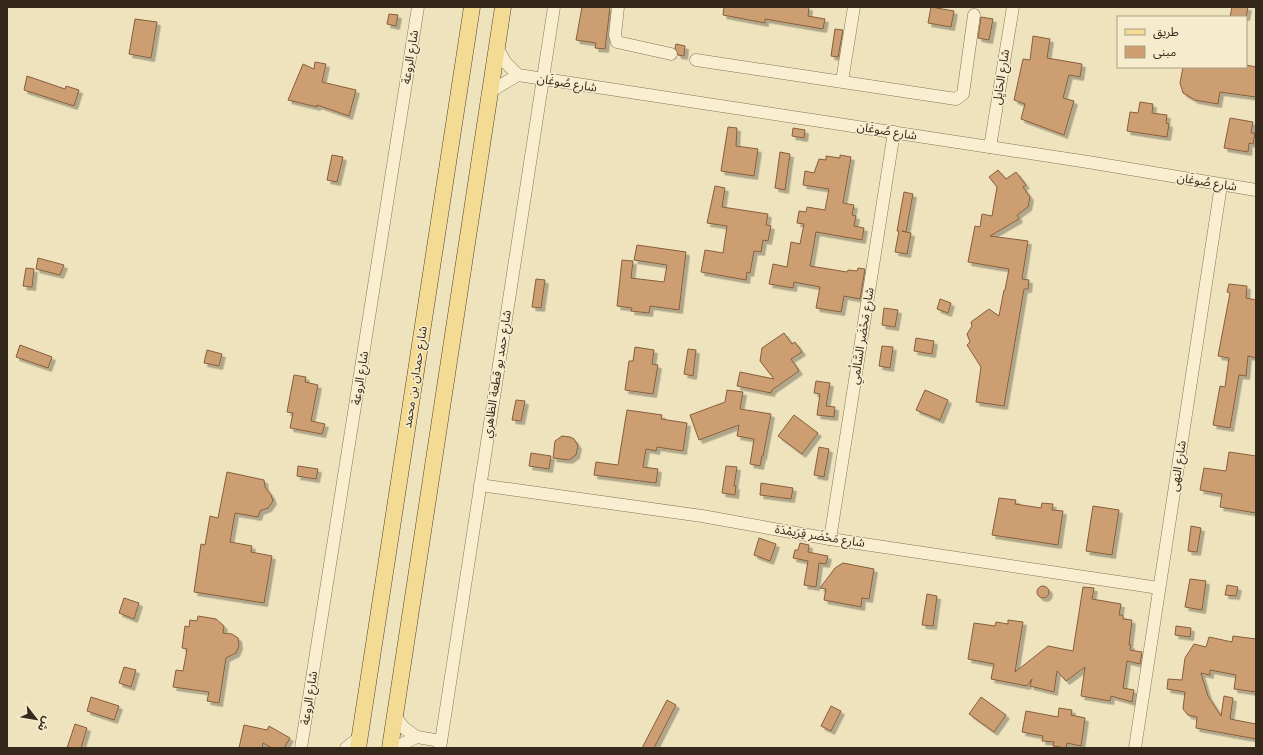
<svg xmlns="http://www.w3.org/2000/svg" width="1263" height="755" viewBox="0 0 1263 755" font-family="'Roboto Serif','Noto Sans Arabic',serif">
	<defs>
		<filter id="shadow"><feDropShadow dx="3.5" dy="3.5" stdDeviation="0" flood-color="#0004"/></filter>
	</defs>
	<rect width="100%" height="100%" fill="#eee3bd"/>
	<g fill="#cd9e72" stroke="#865e3c" filter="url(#shadow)">
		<polygon points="582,7 610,7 605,49 595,48 596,43 576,40"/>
		<polygon points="724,7 809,7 808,16 825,19 823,29 765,19 765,23 723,15"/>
		<polygon points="931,7 954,11 951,27 928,23"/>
		<polygon points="1232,7 1248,7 1246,17 1230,17"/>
		<polygon points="389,14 398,15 396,26 387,24"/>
		<polygon points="981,17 993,19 989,40 978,38"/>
		<polygon points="135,19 157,22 151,58 129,54"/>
		<polygon points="835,29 843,30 838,57 831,56"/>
		<polygon points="1033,36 1050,39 1047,58 1082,64 1080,77 1069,75 1063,98 1074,101 1064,135 1021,119 1025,104 1014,100 1023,59 1030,60"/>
		<polygon points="676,44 685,46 684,56 678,55 675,48"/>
		<polygon points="315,62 326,64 322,82 356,90 349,116 317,105 317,107 288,100 303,64 314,69"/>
		<polygon points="1246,65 1256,67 1256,97 1220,92 1218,104 1195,100 1183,93 1180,83 1183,67 1246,67"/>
		<polygon points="27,76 65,89 66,86 79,90 74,106 24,90"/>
		<polygon points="1140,102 1153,104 1152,113 1167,115 1166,123 1169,124 1167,137 1127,131 1130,112 1138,113"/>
		<polygon points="1230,118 1253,122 1251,133 1255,133 1253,144 1249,143 1248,152 1224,148"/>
		<polygon points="728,127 737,128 736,146 758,149 754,176 721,171"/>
		<polygon points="793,128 805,130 804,138 792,136"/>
		<polygon points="780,152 790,154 785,190 775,188"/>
		<polygon points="332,155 343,157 337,182 327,180"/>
		<polygon points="840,155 851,157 843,203 854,205 852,215 856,216 854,226 864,228 862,240 816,232 810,266 847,272 848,270 857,271 858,268 865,269 860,299 844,296 841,312 816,308 820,287 794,282 793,288 769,284 773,264 787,267 791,242 800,244 804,224 797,223 799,211 806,212 807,207 825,210 829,189 803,185 805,171 814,173 819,159 826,160 826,156 840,158"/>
		<polygon points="998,170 1006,179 1016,172 1026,185 1023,187 1030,197 1028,207 1017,215 1019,219 990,236 1028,241 1022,279 1029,280 1028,289 1024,289 1004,406 976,402 981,367 967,345 970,342 967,334 972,326 971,322 989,309 999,316 1004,290 1005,290 1009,269 968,262 975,226 980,227 982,214 992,216 997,187 989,177"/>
		<polygon points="715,186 725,188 722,207 768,214 766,225 771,226 768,241 763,240 761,252 754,251 750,273 747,272 746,280 701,272 705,250 723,253 727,226 707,223"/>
		<polygon points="904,192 913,194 906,232 902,231 911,233 907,254 895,252 899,231 897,231"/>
		<polygon points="637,245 686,252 679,310 650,306 649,313 631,311 632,308 617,306 622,260 633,261 631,278 664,282 667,265 634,260"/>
		<polygon points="38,258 64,265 60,275 36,269"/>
		<polygon points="26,268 34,269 32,287 23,286"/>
		<polygon points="536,279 545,280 541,308 532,307"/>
		<polygon points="1229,284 1247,286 1246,298 1256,300 1256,358 1248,356 1246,376 1239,375 1230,428 1213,425 1220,386 1225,387 1229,358 1218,356 1230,293 1227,292"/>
		<polygon points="940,299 951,303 948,313 937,309"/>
		<polygon points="884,308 898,310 895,327 882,325"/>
		<polygon points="784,333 792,344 795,342 802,352 791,359 799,371 772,390 771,393 737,386 740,372 774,379 760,361 762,348"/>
		<polygon points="916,338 934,341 932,354 914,351"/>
		<polygon points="20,345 52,357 48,368 16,357"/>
		<polygon points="882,346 893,347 890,368 879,366"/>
		<polygon points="635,347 654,350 652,364 658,365 653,394 625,390 629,361 633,361"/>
		<polygon points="688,349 696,350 693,376 684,374"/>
		<polygon points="207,350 222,354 219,366 204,363"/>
		<polygon points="294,375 306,377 305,382 318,385 311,421 325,424 322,434 290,428 293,413 287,412"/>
		<polygon points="816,381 830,383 826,406 835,407 834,417 817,415 820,394 814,393"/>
		<polygon points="727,390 743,392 740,409 771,414 763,456 762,456 760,466 750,464 754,439 737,436 739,425 699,440 690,415 725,402"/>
		<polygon points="925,390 948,400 940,420 916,410"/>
		<polygon points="516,400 525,401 521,421 512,420"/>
		<polygon points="627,410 662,415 661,419 687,423 683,451 657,447 656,451 646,449 643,467 658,469 656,483 594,475 596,462 618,465"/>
		<polygon points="794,415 818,433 802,454 778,436"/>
		<polygon points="562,436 570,437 574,439 578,446 576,455 569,460 553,458 555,441"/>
		<polygon points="819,447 829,449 824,477 814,475"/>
		<polygon points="1229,452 1256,456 1256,513 1220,507 1222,494 1200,490 1204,468 1226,471"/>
		<polygon points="531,453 551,456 549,469 529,466"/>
		<polygon points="298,466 318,469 316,479 297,476"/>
		<polygon points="726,466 737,467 734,486 736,486 735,495 722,493"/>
		<polygon points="227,472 264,480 265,487 271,495 273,501 268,508 260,511 258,517 235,513 230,542 252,546 251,552 272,556 264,603 194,592 201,544 205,545 210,516 218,518"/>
		<polygon points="761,483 793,488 791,499 760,495"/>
		<polygon points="999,498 1016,500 1015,504 1041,508 1042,503 1053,504 1052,510 1063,511 1058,545 992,535"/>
		<polygon points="1093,506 1119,510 1112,555 1086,551"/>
		<polygon points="1191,526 1201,528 1197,552 1188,551"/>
		<polygon points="759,538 776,544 770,561 754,555"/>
		<polygon points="800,543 809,545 808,552 828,556 826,564 819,563 816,587 804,585 808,561 793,558 795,550 798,550"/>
		<polygon points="843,563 874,569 869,599 862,598 861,607 824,600 826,589 820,588 835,568"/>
		<polygon points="1190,579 1206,581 1202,610 1185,607"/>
		<polygon points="1227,585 1238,587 1236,596 1225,595"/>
		<circle cx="1043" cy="592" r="6"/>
		<polygon points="1083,587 1094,588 1092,599 1121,604 1119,615 1123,615 1123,619 1132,620 1129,645 1131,645 1130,650 1142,652 1140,664 1127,661 1123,688 1134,690 1132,702 1111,696 1110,701 1081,696 1085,667 1066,681 1057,671 1054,692 1030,686 1032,679 1027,686 991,679 994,664 968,659 974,623 995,626 996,622 1008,624 1008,620 1023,622 1015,672 1048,646 1073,651"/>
		<polygon points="927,594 937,596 933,626 922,625"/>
		<polygon points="124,598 139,603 134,619 119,613"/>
		<polygon points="198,616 216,619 224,626 223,633 232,634 238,638 239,646 236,653 226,658 219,703 207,701 209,692 173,687 176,670 183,671 187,649 182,648 185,626 189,627 190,620 197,621"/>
		<polygon points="1176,626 1191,628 1190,637 1175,635"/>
		<polygon points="1233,636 1256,639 1256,692 1234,689 1236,675 1210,670 1210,675 1201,673 1208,696 1221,716 1224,696 1233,698 1230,719 1256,724 1256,739 1196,728 1197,717 1188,715 1183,709 1185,692 1167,689 1168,679 1182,680 1185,658 1194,644 1206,647 1209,637 1232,642"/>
		<polygon points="124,667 136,670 131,687 119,683"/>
		<polygon points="91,697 119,706 114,720 87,711"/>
		<polygon points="981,697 1006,715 994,732 969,714"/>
		<polygon points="667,700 676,705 654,748 642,748"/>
		<polygon points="831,706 841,711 831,731 821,726"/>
		<polygon points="1059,708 1072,710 1071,715 1085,718 1081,746 1067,743 1066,748 1053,746 1054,742 1042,741 1043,736 1022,732 1026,711 1058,717"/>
		<polygon points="75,724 87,728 81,748 67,748"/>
		<polygon points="244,725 267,730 269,726 290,738 284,748 272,748 263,743 262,748 239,748"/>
	</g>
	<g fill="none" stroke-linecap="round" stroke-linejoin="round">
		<g stroke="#867356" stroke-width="13">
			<g id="minor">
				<polyline points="618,7 615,35 617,42 671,54"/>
				<polyline points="497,48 506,63 518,75 1088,162 1256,190"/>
				<polyline points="696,60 956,99 963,94 974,15"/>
				<polyline points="842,81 854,7"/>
				<polyline points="491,91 518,75"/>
				<polyline points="990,147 1013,7"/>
				<polyline points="480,485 702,516 830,539 1159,588"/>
				<polyline points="830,539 894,132"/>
				<polyline points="394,715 404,728 417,737"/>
				<polyline points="301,748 418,7"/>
				<polyline points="346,748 360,737"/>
				<polyline points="394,748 417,737 441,741"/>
				<polyline points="440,748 554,7"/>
				<polyline points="1135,748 1221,185"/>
			</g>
		</g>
		<g stroke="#53402b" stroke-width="17">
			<g id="major">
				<polyline points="358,748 472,7"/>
				<polyline points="390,748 503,7"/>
			</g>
		</g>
		<use href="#minor" stroke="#f9efd0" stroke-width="12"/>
		<use href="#major" stroke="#f3db93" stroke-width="16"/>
	</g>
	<g text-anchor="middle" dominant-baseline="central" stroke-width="3" stroke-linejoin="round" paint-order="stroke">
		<g font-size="12" fill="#35291b" stroke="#f6eccd">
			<text transform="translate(410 57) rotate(-81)">شارع الروعة</text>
			<text transform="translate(1001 77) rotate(-81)">شارع الحَايِل</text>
			<text transform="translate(567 83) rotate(9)">شارع صُوغَان</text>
			<text transform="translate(887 131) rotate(9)">شارع صُوغَان</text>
			<text transform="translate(1207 182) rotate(9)">شارع صُوغَان</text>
			<text transform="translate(862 336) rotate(-81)">شارع مَحْضَر السَّالْمي</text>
			<text transform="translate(497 374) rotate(-81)">شارع حمد بو قطعة الظاهري</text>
			<text transform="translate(415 377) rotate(-81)">شارع حمدان بن محمد</text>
			<text transform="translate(360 378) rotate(-81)">شارع الروعة</text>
			<text transform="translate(1178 466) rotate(-81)">شارع النهى</text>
			<text transform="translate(820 536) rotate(9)">شارع مَحْضَر قِرَيمْدَة</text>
			<text transform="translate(309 698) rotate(-81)">شارع الروعة</text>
		</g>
	</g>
	<rect width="1263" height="755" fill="none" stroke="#35291b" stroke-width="16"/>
	<rect x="1117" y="16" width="130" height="52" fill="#f6eccd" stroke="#a99e86"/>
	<rect x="1125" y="29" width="20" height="6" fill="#f3db93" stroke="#a99e86"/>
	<text x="1153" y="36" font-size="12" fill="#35291b">طريق</text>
	<rect x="1125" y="46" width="20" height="12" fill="#cd9e72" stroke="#a99e86"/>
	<text x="1153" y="56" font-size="12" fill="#35291b">مبنى</text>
	<g transform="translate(36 719) rotate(121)" stroke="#f6eccd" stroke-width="3" paint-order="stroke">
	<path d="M0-3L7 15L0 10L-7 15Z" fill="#35291b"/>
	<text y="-6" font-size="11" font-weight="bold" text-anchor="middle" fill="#35291b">ش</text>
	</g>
</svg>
